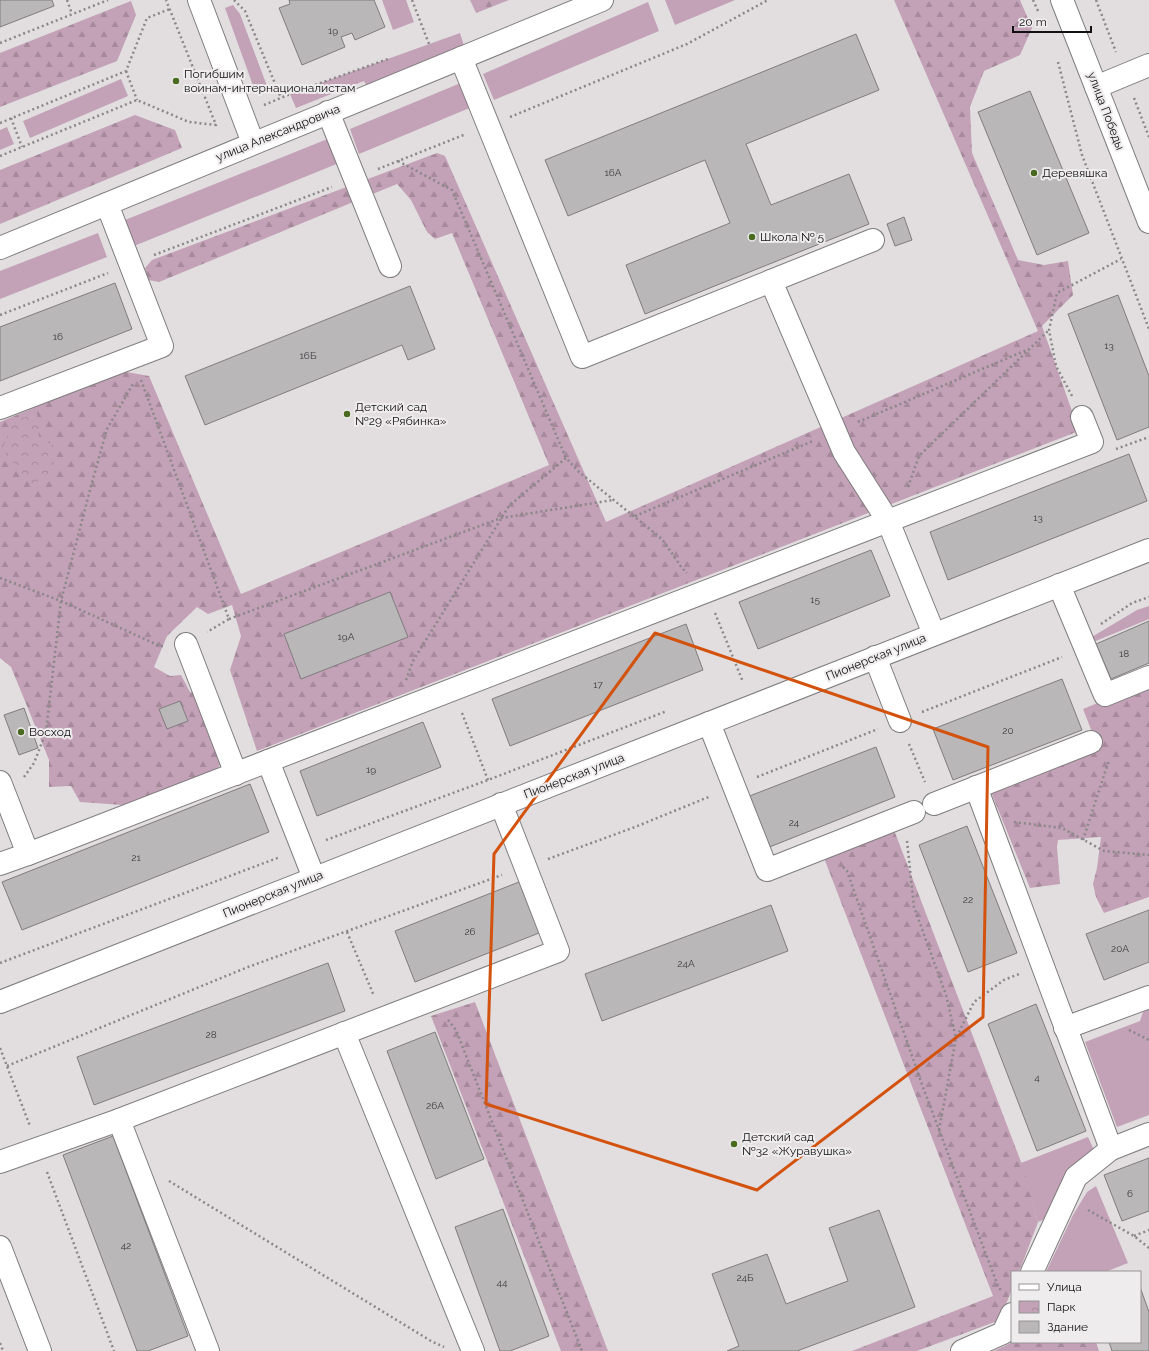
<svg xmlns="http://www.w3.org/2000/svg" width="1149" height="1351" viewBox="0 0 1149 1351" font-family="Raleway,sans-serif">
	<defs>
		<pattern id="forest-firs" width="22" height="20" patternUnits="userSpaceOnUse"><rect width="22" height="20" fill="#c3a1b7"/><path d="M5 1l3.5 6h-7zM16 11l3.5 6h-7z" fill="#a68a9c"/></pattern>
		<pattern id="park-crowns" width="20" height="18" patternUnits="userSpaceOnUse"><rect width="20" height="18" fill="#c3a1b7"/><path d="M2 6a3 3 0 1 1 6 0M12 15a3 3 0 1 1 6 0" fill="none" stroke="#a68a9c"/></pattern>
	</defs>
	<rect width="100%" height="100%" fill="#e2dee0"/>
	<g fill="#c3a1b7">
		<polygon points="382,0 406,0 414,22 393,30"/>
		<polygon points="665,0 735,0 675,25"/>
		<polygon points="648,2 659,31 494,100 483,74"/>
		<polygon points="233,5 240,14 267,86 255,91 225,8"/>
		<polygon points="460,33 466,52 369,91 364,81 296,108 290,94"/>
		<polygon points="121,79 128,96 30,138 23,121"/>
		<polygon points="463,82 472,107 359,154 350,129"/>
		<polygon points="7,127 14,144 0,150 0,130"/>
		<polygon points="330,138 339,163 134,246 125,220"/>
		<polygon points="98,233 107,257 0,299 0,271"/>
		<polygon points="1149,606 1149,619 1091,643 1090,638 1137,610"/>
		<polygon points="1149,1005 1149,1115 1117,1127 1085,1042 1140,1021 1145,1006"/>
		<polygon points="1088,1137 1094,1150 1067,1170 1048,1218 1038,1222 1021,1163"/>
		<polygon points="1096,1186 1128,1263 1105,1272 1046,1272 1073,1215 1087,1192"/>
	</g>
	<g fill="url(#forest-firs)">
		<polygon points="470,0 509,0 476,13"/>
		<polygon points="894,0 1020,0 1032,28 1020,55 984,71 970,107 972,153 1018,260 1044,265 1068,261 1073,295 1042,326 1079,431 257,751 230,670 241,636 232,605 208,614 197,607 167,636 154,667 170,676 181,675 190,692 199,695 224,760 217,769 123,805 80,802 71,786 49,787 49,760 11,667 0,658 0,422 121,371 149,376 241,594 549,465 452,233 435,239 427,232 411,200 397,184 159,282 148,280 145,268 152,260 437,153 445,156 606,522 1038,331"/>
		<polygon points="131,1 136,15 117,61 0,107 0,53"/>
		<polygon points="135,115 175,130 182,148 0,224 0,170"/>
		<polygon points="1149,682 1149,897 1104,913 1096,897 1093,884 1097,868 1101,837 1058,840 1057,847 1060,884 1030,888 991,792 1099,750 1083,709"/>
		<polygon points="894,830 1023,1167 1038,1222 1019,1272 1012,1272 1012,1289 1000,1320 917,1351 852,1351 993,1296 824,858"/>
		<polygon points="475,1002 608,1351 561,1351 431,1016"/>
		<polygon points="1013,1342 1096,1342 1099,1351 994,1351"/>
	</g>
	<polygon fill="url(#park-crowns)" points="37,413 39,438 55,446 53,470 32,486 2,449 14,421"/>
	<g fill="#bab7b9" stroke="#7f7c7e">
		<polygon points="0,0 52,0 54,6 0,27"/>
		<polygon points="289,0 374,0 385,27 355,40 352,33 341,37 345,47 302,65 279,8 290,4"/>
		<polygon points="856,34 879,90 746,144 771,205 849,174 869,224 645,314 626,265 730,223 705,160 568,216 545,160"/>
		<polygon points="1030,91 1089,233 1037,255 978,112"/>
		<polygon points="904,217 912,240 895,246 887,224"/>
		<polygon points="115,283 132,329 0,381 0,327"/>
		<polygon points="410,286 435,349 408,360 402,345 205,425 185,376"/>
		<polygon points="1118,295 1149,376 1149,427 1117,440 1068,314"/>
		<polygon points="1129,454 1147,501 948,580 930,532"/>
		<polygon points="871,550 890,596 758,649 739,602"/>
		<polygon points="390,592 408,637 301,679 284,634"/>
		<polygon points="1149,621 1149,663 1111,679 1096,644"/>
		<polygon points="686,624 703,670 510,746 492,699"/>
		<polygon points="1062,679 1082,730 953,780 933,729"/>
		<polygon points="180,701 188,721 167,729 159,709"/>
		<polygon points="24,708 38,748 19,755 4,715"/>
		<polygon points="423,722 441,767 317,816 300,771"/>
		<polygon points="876,747 895,797 767,848 747,797"/>
		<polygon points="250,784 269,832 22,930 2,882"/>
		<polygon points="967,826 1017,953 968,972 919,845"/>
		<polygon points="524,880 544,931 415,982 395,931"/>
		<polygon points="771,905 788,951 602,1021 585,974"/>
		<polygon points="1149,910 1149,962 1104,980 1086,934"/>
		<polygon points="328,963 345,1011 94,1105 77,1057"/>
		<polygon points="1036,1004 1086,1131 1037,1151 988,1024"/>
		<polygon points="435,1032 484,1159 436,1179 387,1051"/>
		<polygon points="113,1136 188,1336 148,1351 137,1351 63,1155"/>
		<polygon points="1149,1158 1149,1211 1122,1221 1104,1175"/>
		<polygon points="503,1209 549,1336 510,1351 500,1351 455,1227"/>
		<polygon points="879,1210 915,1307 797,1351 727,1351 739,1346 712,1274 767,1254 786,1304 848,1281 829,1228"/>
		<polygon points="1140,1287 1149,1312 1149,1351 1112,1351 1109,1342 1140,1342"/>
	</g>
	<g fill="none" stroke-linecap="round" stroke-linejoin="round">
		<g stroke="#807d7f" stroke-width="24">
			<g id="minor">
				<polyline points="199,0 253,143"/>
				<polyline points="1062,0 1149,222"/>
				<polyline points="461,58 582,357 771,281"/>
				<polyline points="1096,87 1149,65"/>
				<polyline points="328,112 390,266"/>
				<polyline points="873,240 771,281 844,452 888,521 934,634"/>
				<polyline points="0,248 602,0"/>
				<polyline points="0,408 162,346 107,204"/>
				<polyline points="1059,585 1105,695 1149,677"/>
				<polyline points="186,644 236,774"/>
				<polyline points="875,657 900,721"/>
				<polyline points="709,723 767,870 914,812"/>
				<polyline points="268,761 314,878"/>
				<polyline points="0,782 28,854 1092,442 1082,417"/>
				<polyline points="976,787 1111,1149"/>
				<polyline points="934,804 1091,742"/>
				<polyline points="0,864 28,854"/>
				<polyline points="0,1002 1149,550"/>
				<polyline points="1065,1028 1149,997"/>
				<polyline points="344,1033 473,1351"/>
				<polyline points="0,1162 119,1120"/>
				<polyline points="0,1247 40,1351"/>
				<polyline points="1032,1272 1076,1177 1111,1149 1149,1134"/>
				<polyline points="208,1351 119,1120 558,951 501,804"/>
				<polyline points="962,1351 1003,1333 1012,1314"/>
			</g>
		</g>
		<g stroke="#8a8789" stroke-width="2.5" stroke-dasharray="2 3" stroke-linecap="butt">
			<polyline points="67,0 72,14"/>
			<polyline points="234,0 245,11 281,98"/>
			<polyline points="412,0 429,44"/>
			<polyline points="1033,0 1038,11"/>
			<polyline points="1096,0 1116,52"/>
			<polyline points="0,43 108,0"/>
			<polyline points="1058,62 1082,155 1149,329"/>
			<polyline points="126,71 137,100"/>
			<polyline points="1134,98 1149,137"/>
			<polyline points="264,105 295,92 388,59"/>
			<polyline points="510,117 687,44 768,0"/>
			<polyline points="11,118 22,147"/>
			<polyline points="0,123 126,71 147,18 170,9"/>
			<polyline points="0,156 137,100 189,122 216,125 166,0"/>
			<polyline points="398,161 452,190 566,458 579,472 662,539 682,568 687,573"/>
			<polyline points="378,169 466,134"/>
			<polyline points="154,255 332,187"/>
			<polyline points="0,315 108,273"/>
			<polyline points="141,380 229,619 207,632"/>
			<polyline points="1072,396 1056,366 1049,330 1057,293 1121,259"/>
			<polyline points="858,422 1029,349"/>
			<polyline points="1116,449 1149,437"/>
			<polyline points="908,487 919,456 1049,330"/>
			<polyline points="635,516 813,441"/>
			<polyline points="0,578 61,601 160,646 163,646"/>
			<polyline points="715,613 743,682"/>
			<polyline points="229,619 501,518 613,500"/>
			<polyline points="1101,624 1132,603 1149,597"/>
			<polyline points="406,680 413,661 509,506 566,458"/>
			<polyline points="922,712 1062,657"/>
			<polyline points="462,713 488,780"/>
			<polyline points="909,744 925,782"/>
			<polyline points="24,777 34,763 46,732 61,601 90,490 107,429 133,384"/>
			<polyline points="757,777 878,729"/>
			<polyline points="1014,822 1062,828 1104,851 1149,855"/>
			<polyline points="326,840 488,780 667,711"/>
			<polyline points="1083,840 1109,760"/>
			<polyline points="907,841 914,907 946,995 956,1038"/>
			<polyline points="548,859 635,827 711,796"/>
			<polyline points="843,867 847,871 924,1090 998,1286 1002,1292"/>
			<polyline points="347,932 374,996"/>
			<polyline points="0,963 280,857"/>
			<polyline points="448,1020 456,1030 582,1351"/>
			<polyline points="1129,1030 1149,1040"/>
			<polyline points="0,1048 30,1126"/>
			<polyline points="7,1066 248,967 502,875"/>
			<polyline points="939,1130 956,1038 974,1002 1004,980 1019,974"/>
			<polyline points="47,1172 114,1351"/>
			<polyline points="169,1181 431,1341 444,1347"/>
			<polyline points="1088,1210 1134,1236 1149,1248"/>
			<polyline points="1134,1236 1149,1230"/>
			<polyline points="0,1343 3,1351"/>
		</g>
		<use href="#minor" stroke="#fff" stroke-width="22"/>
	</g>
	<path fill="none" stroke="#d3520d" stroke-width="3" stroke-linejoin="round" d="M655,633L988,747L983,1017L757,1190L486,1104L494,854Z"/>
	<g fill="#4a6a20" stroke="#efecee" stroke-width="1.5">
		<circle cx="176" cy="81" r="4"/>
		<circle cx="1034" cy="173" r="4"/>
		<circle cx="752" cy="237" r="4"/>
		<circle cx="347" cy="414" r="4"/>
		<circle cx="21" cy="732" r="4"/>
		<circle cx="734" cy="1144" r="4"/>
	</g>
	<g text-anchor="middle" dominant-baseline="central" stroke-width="4" stroke-linejoin="round" paint-order="stroke">
		<g font-size="10" fill="#3c3a3c">
			<text x="333" y="30">19</text>
			<text x="613" y="172">16А</text>
			<text x="58" y="336">16</text>
			<text x="1109" y="345">13</text>
			<text x="308" y="355">16Б</text>
			<text x="1038" y="517">13</text>
			<text x="815" y="599">15</text>
			<text x="346" y="636">19А</text>
			<text x="1124" y="653">18</text>
			<text x="598" y="684">17</text>
			<text x="1008" y="730">20</text>
			<text x="371" y="769">19</text>
			<text x="794" y="822">24</text>
			<text x="136" y="857">21</text>
			<text x="968" y="899">22</text>
			<text x="470" y="931">26</text>
			<text x="1120" y="948">20А</text>
			<text x="686" y="963">24А</text>
			<text x="211" y="1034">28</text>
			<text x="1037" y="1077">4</text>
			<text x="435" y="1105">26А</text>
			<text x="1130" y="1193">6</text>
			<text x="126" y="1245">42</text>
			<text x="745" y="1277">24Б</text>
			<text x="502" y="1282">44</text>
		</g>
		<g font-size="12" fill="#121112" stroke="#efecee" text-anchor="start">
			<text x="184" y="74">Погибшим<tspan x="184" dy="14">воинам-интернационалистам</tspan></text>
			<text x="1042" y="173">Деревяшка</text>
			<text x="760" y="237">Школа № 5</text>
			<text x="355" y="407">Детский сад<tspan x="355" dy="14">№29 «Рябинка»</tspan></text>
			<text x="29" y="732">Восход</text>
			<text x="742" y="1137">Детский сад<tspan x="742" dy="14">№32 «Журавушка»</tspan></text>
		</g>
		<g font-size="12" fill="#121112" stroke="#efecee">
			<text transform="translate(1106 111) rotate(69)">улица Победы</text>
			<text transform="translate(278 133) rotate(-22)">улица Александровича</text>
			<text transform="translate(876 657) rotate(-22)">Пионерская улица</text>
			<text transform="translate(574 776) rotate(-21)">Пионерская улица</text>
			<text transform="translate(273 894) rotate(-22)">Пионерская улица</text>
		</g>
	</g>
	<rect x="1011" y="1271" width="130" height="72" fill="#efecee" stroke="#979496"/>
	<rect x="1019" y="1284" width="20" height="6" fill="#ffffff" stroke="#979496"/>
	<text x="1047" y="1291" font-size="12" fill="#121112">Улица</text>
	<rect x="1019" y="1301" width="20" height="12" fill="url(#park-crowns)" stroke="#979496"/>
	<text x="1047" y="1311" font-size="12" fill="#121112">Парк</text>
	<rect x="1019" y="1321" width="20" height="12" fill="#bab7b9" stroke="#979496"/>
	<text x="1047" y="1331" font-size="12" fill="#121112">Здание</text>
	<path d="M1013 26v6h78v-6" fill="none" stroke="#121112" stroke-width="2"/>
	<text x="1019" y="26" font-size="12" fill="#121112" stroke="#efecee" stroke-width="3" paint-order="stroke">20 m</text>
</svg>
